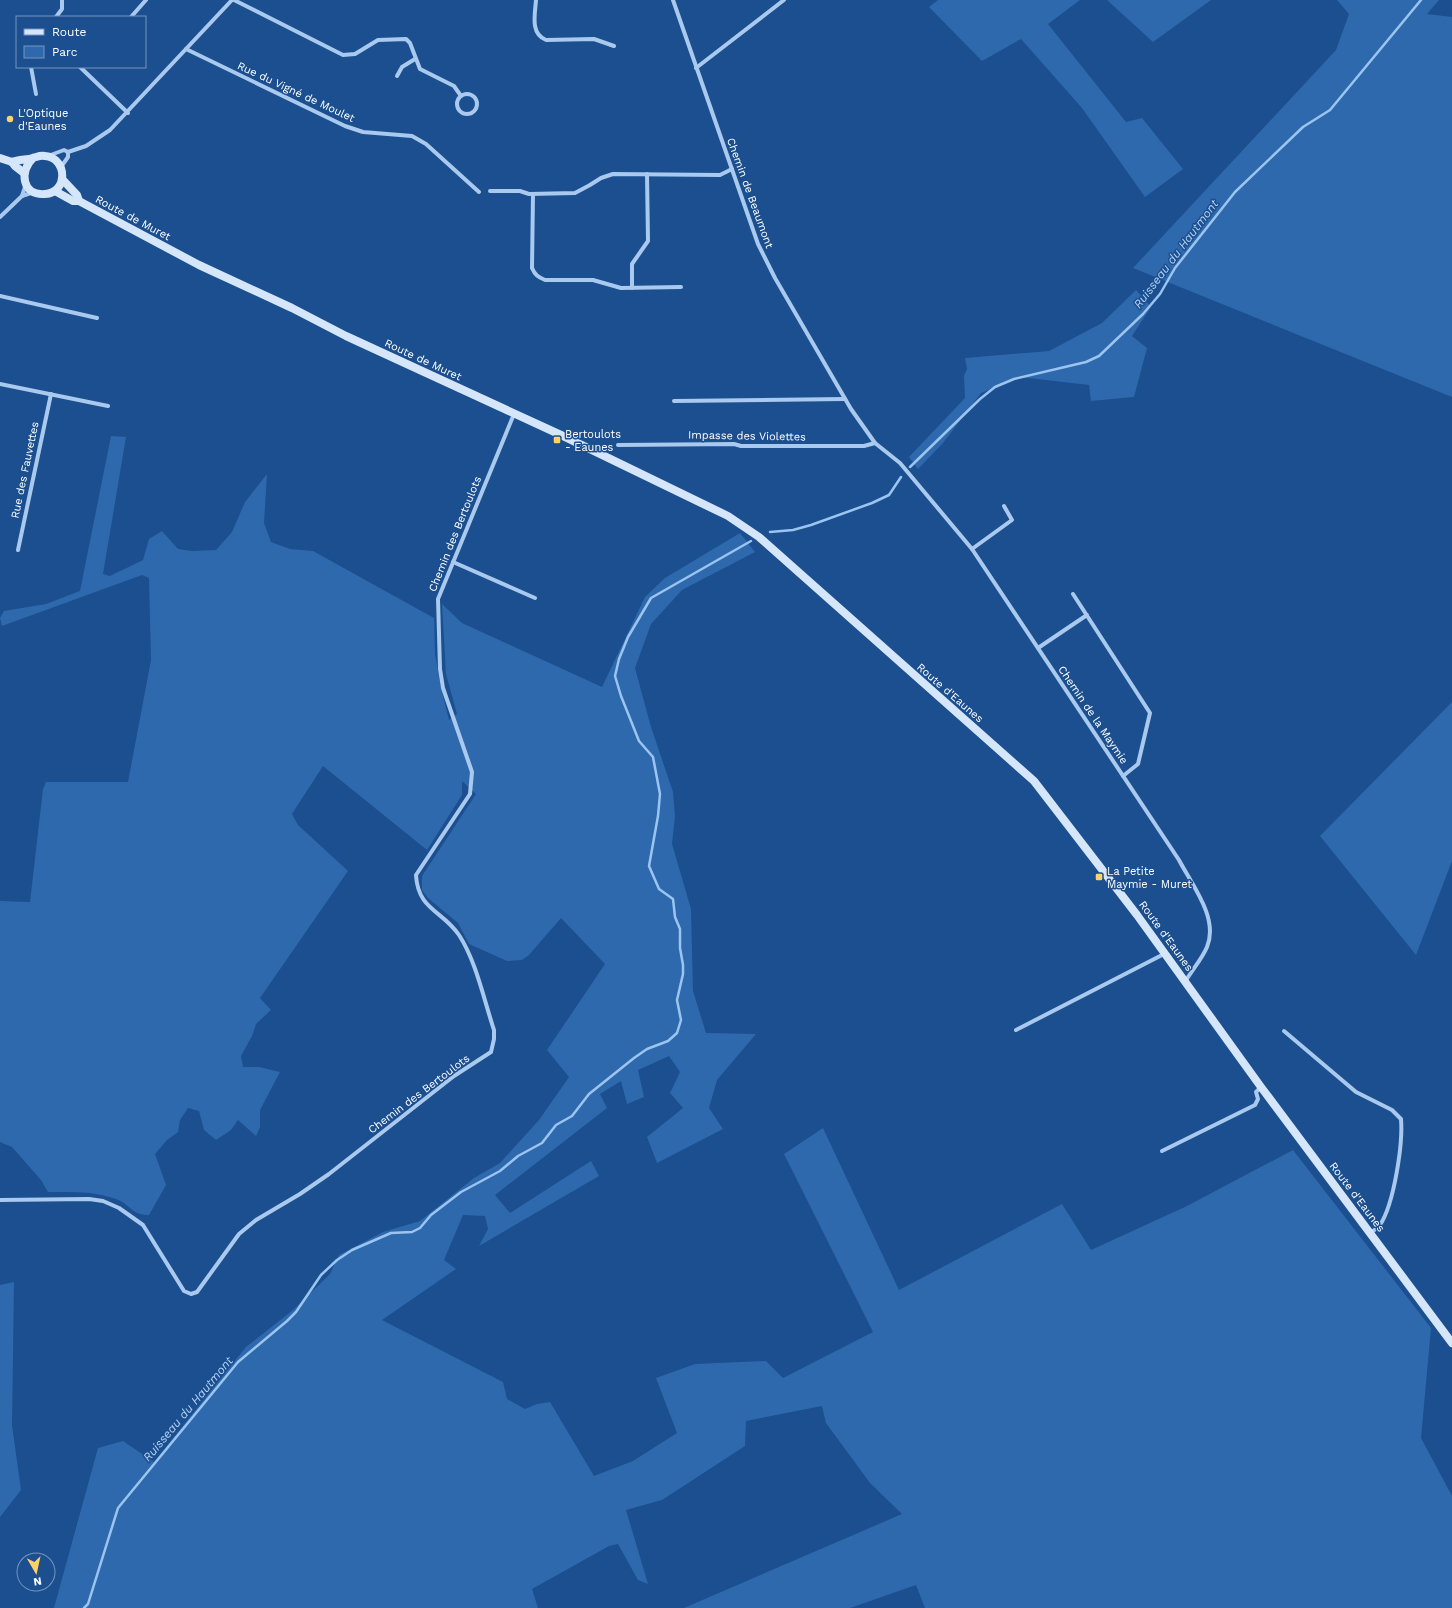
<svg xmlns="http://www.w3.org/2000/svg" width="1452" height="1608" viewBox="0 0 1452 1608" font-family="'Work Sans',sans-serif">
	<rect width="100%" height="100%" fill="#1b4f8f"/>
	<g fill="#2e69ad">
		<polygon points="938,0 1080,0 1048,24 1126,122 1142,118 1183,169 1145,197 1082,108 1021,39 982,61 929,7"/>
		<polygon points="1107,0 1211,0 1153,42"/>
		<polygon points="1337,0 1439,0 1427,14 1452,17 1452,397 1133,268 1336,50 1349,14"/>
		<polygon points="1136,290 1151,307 1132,336 1147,348 1134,397 1091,401 1089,385 1020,377 981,393 943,443 918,469 909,457 965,398 964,376 967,369 965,358 1049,351 1102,323"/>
		<path d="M111,436L126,437L103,574L110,576L143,560L149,539L162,531L178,549L192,551L216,550L232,532L245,502L267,474L264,523L271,542L290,549L313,551L434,618L435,654L441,688L449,720L457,714L446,674L442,604L462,623L602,687L645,597L665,578L740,533L755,552L682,590L651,624L635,668L651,727L673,792L675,816L672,844L691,909L693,991L706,1033L756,1034L717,1080L709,1108L723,1129L657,1163L647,1137L683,1108L670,1093L680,1072L669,1056L638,1070L644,1097L627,1104L621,1081L600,1094L607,1108L495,1195L510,1213L591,1161L599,1176L479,1246L488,1229L485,1216L463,1215L444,1260L456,1269L382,1320L503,1382L507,1399L525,1409L537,1404L550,1402L594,1476L633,1461L677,1433L656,1378L695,1364L766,1361L783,1378L873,1332L784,1154L823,1128L899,1290L1062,1204L1091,1250L1187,1206L1293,1150L1431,1328L1421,1438L1452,1496V1608H925L916,1585L850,1608H684L902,1514L870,1483L826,1423L822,1406L746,1421L745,1446L662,1500L626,1510L648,1584L638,1580L618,1544L609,1546L532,1589L538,1608H54L98,1448L123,1441L154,1462L246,1347L293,1310L330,1274L339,1255L383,1232L420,1221L474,1178L500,1163L539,1120L569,1077L547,1050L605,964L561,918L529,955L522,960L507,961L469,944L458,923L428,898L422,890V876L476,794L462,781V795L427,850L323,766L292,814L298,825L348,871L260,998L271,1010L256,1024L252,1036L241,1056L243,1067H259L280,1072L260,1110V1127L256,1136L238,1120L231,1130L216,1140L204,1130L199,1111L188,1108L180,1120L178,1132L167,1140L155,1154L166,1185L149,1215C131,1215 130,1204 116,1199C94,1191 71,1192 48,1192L41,1180L12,1147L0,1142V901L30,902L43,789L46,782H128L151,660L149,578L142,575L2,626L0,618L4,611L46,604L80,591Z"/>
		<polygon points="1452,702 1452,861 1416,955 1320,836"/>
		<polygon points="14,1282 12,1425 21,1490 0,1517 0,1285"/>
	</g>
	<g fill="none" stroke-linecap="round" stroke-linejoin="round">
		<g stroke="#9cc4f0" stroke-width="2.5">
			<polyline points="910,467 980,399 995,387 1014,379 1086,362 1099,356 1143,314 1160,294 1175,268 1235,192 1303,127 1330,110 1421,0"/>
			<polyline points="770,532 793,530 811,525 872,503 889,495 901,477"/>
			<polyline points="84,1608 88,1604 118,1508 238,1362 287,1321 296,1312 321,1275 337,1260 352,1250 391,1233 412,1232 420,1228 431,1215 461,1192 500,1171 518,1156 542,1143 556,1125 572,1116 589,1094 634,1058 647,1049 668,1041 677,1033 681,1020 677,1000 683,974 683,965 680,948 680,929 675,917 673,899 659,889 649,866 658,816 660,794 653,757 639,741 621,696 615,676 619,659 628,637 651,598 751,541"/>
		</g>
		<g stroke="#a9c9ee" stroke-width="4">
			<polyline points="234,0 343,55 355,54 378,40 406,39 410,43 420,69 454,86 461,96"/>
			<path d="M536,0C535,14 530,34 546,40L594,39L614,46"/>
			<path d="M673,0L758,244L775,278L851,409L875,443L900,463L972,549L1179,860C1192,885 1219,918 1207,947C1202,959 1192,970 1185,982"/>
			<polyline points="56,17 62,9 62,0"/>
			<polyline points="131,17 146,0"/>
			<polyline points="186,49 345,126 363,132 412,136 426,144 479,192"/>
			<polyline points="31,67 36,94"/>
			<polyline points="80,67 128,113"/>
			<polyline points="696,68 784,0"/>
			<polyline points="397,76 402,67 415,59"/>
			<circle cx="467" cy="104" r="10"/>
			<polyline points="68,152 86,146 110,130 232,0"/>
			<polyline points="48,156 64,150 68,152"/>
			<polyline points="61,167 68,157 68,152"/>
			<polyline points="490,191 520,191 529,194 575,193 590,185 601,178 613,174 720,175 732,169"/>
			<path d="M533,194L532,268C535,275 538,277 545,280H593L621,288L681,287"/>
			<polyline points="22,196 26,184"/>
			<polyline points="22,196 34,192"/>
			<polyline points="0,217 22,196"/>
			<polyline points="632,288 632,264 648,241 647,174"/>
			<polyline points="0,296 97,318"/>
			<polyline points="0,384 108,406"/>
			<polyline points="674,401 845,399"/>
			<polyline points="618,445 734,444 741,446 864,446 875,443"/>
			<polyline points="972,549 1012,520 1004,506"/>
			<polyline points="18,550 51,394"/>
			<polyline points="453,562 535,598"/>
			<polyline points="1073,594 1150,713 1138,764 1123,776"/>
			<polyline points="1038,648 1087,615"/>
			<polyline points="1016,1030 1164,954"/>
			<path d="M1284,1031L1356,1092L1392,1110L1401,1119C1403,1144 1394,1204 1380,1225C1378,1228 1373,1231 1370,1233"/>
			<polyline points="1162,1151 1255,1105 1258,1099 1256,1092 1261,1087"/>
			<path d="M0,1200L89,1199L103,1201L119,1208L143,1225L184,1291L191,1294L197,1292L239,1234L256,1220L300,1194L329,1174L454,1076L491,1052L494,1039V1030C484,1000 476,961 459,935C442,910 418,910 416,875L470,794L472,772L443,688L440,669L438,599L514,414"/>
		</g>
		<g stroke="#d6e6fa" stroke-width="8">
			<polyline points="0,158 12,162"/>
			<path d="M12,162C19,159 26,160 33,158C37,157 40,155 45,156C68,158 68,193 45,194C22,196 19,171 33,158"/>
			<polyline points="12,162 15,166 24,173"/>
			<polyline points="62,179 77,195 79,201"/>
			<polyline points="55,191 73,201 79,201 199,265 292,308 346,336 561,435 728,516 759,537 1034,781 1137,915 1261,1087 1452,1343"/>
		</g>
	</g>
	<g fill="#ffd166" stroke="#1b4f8f" stroke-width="1.5">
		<circle cx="10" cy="119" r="4"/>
		<rect x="553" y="436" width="8" height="8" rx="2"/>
		<rect x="1095" y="873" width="8" height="8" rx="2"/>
	</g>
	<g text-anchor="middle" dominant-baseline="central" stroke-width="3" stroke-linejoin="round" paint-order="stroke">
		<g font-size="11" fill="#fff" stroke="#1b4f8f">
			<text transform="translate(296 92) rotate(25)">Rue du Vigné de Moulet</text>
			<text transform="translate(750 193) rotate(70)">Chemin de Beaumont</text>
			<text transform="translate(133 218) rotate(28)">Route de Muret</text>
			<text transform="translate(423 360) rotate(25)">Route de Muret</text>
			<text transform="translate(747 436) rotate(1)">Impasse des Violettes</text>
			<text transform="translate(25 470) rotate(-78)">Rue des Fauvettes</text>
			<text transform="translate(455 534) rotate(-68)">Chemin des Bertoulots</text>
			<text transform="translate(950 693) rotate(41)">Route d'Eaunes</text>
			<text transform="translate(1093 715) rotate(56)">Chemin de la Maymie</text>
			<text transform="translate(1166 936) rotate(54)">Route d'Eaunes</text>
			<text transform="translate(419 1094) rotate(-37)">Chemin des Bertoulots</text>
			<text transform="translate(1357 1197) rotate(53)">Route d'Eaunes</text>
		</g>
		<g font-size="11" fill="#fff" stroke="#1b4f8f" text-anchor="start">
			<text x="18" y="113">L'Optique<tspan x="18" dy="13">d'Eaunes</tspan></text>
			<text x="565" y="434">Bertoulots<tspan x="565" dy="13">- Eaunes</tspan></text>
			<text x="1107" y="871">La Petite<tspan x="1107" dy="13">Maymie - Muret</tspan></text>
		</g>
		<g font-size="12" font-style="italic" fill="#b5d3f5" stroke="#1b4f8f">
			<text transform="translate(1176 254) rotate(-53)">Ruisseau du Hautmont</text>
			<text transform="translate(188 1409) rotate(-50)">Ruisseau du Hautmont</text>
		</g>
	</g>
	<rect x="16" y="16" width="130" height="52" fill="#1b4f8f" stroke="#7695bc"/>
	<rect x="24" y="29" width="20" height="6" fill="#d6e6fa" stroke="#7695bc"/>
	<text x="52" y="36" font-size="12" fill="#ffffff">Route</text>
	<rect x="24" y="46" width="20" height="12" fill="#2e69ad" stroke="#7695bc"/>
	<text x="52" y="56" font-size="12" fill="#ffffff">Parc</text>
	<g transform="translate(36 1572) rotate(171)"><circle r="19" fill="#1b4f8f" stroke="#7695bc"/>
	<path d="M0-3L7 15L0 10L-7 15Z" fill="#ffd166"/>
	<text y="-6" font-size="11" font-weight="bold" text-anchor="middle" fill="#ffffff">N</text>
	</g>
</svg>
